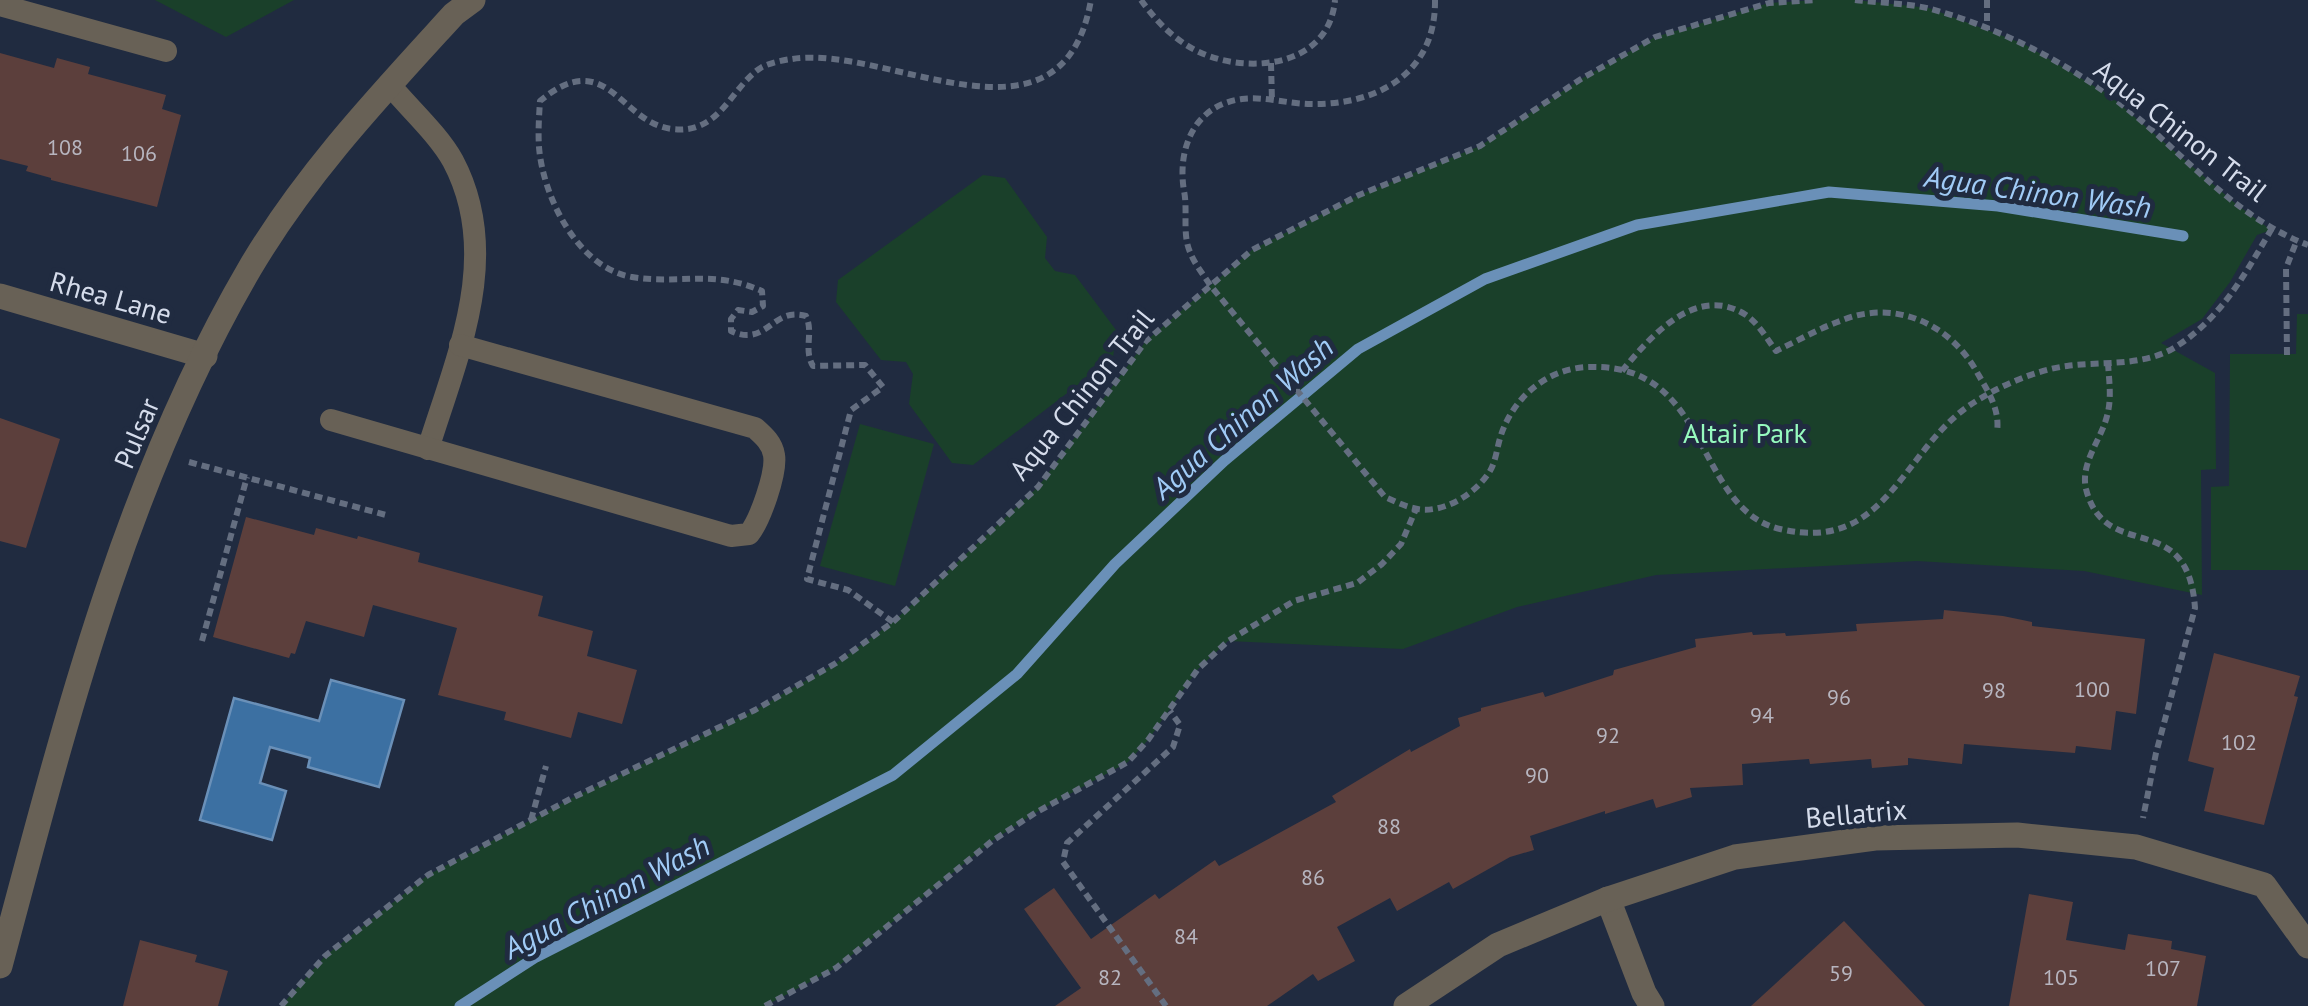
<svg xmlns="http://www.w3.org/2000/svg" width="2308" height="1006" viewBox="0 0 2308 1006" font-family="'PT Sans',sans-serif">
	<rect width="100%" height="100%" fill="#202b40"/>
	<g fill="#1a402a">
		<polygon points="155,0 294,0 226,37"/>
		<polygon points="1816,0 1855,0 1929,8 2024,44 2109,95 2236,204 2271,230 2257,235 2230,282 2202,319 2161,343 2215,373 2216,469 2201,470 2202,595 2084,571 1917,561 1656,575 1517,607 1403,649 1228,641 1198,669 1148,740 1128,762 1035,813 992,841 836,968 765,1006 281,1006 325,956 428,875 572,798 755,710 836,663 893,622 1038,487 1146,341 1252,250 1359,195 1480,146 1581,79 1655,37 1769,3"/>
		<polygon points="983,175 1005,178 1047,237 1045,258 1055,271 1075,275 1116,330 1113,358 973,465 952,463 909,404 913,374 906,362 881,360 836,302 838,280"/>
		<polygon points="2297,314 2308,314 2308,570 2211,570 2211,487 2229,486 2230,354 2296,354"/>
		<polygon points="860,424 934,444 895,586 820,566"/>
	</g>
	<polygon fill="#3c70a2" stroke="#6a90b8" stroke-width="2.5" points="331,680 404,700 379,787 308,767 310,758 270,747 260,783 286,791 272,840 200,820 234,698 319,721"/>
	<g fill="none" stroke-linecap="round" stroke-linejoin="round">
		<polyline stroke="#6a90b8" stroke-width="11" points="460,1006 536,957 893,775 1017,674 1115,564 1224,461 1358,349 1485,279 1637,225 1829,192 1998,206 2183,236"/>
	</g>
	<g fill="#5c3f3c">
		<polygon points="0,53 54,68 57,58 90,67 88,74 166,95 162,109 181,115 157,207 51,180 51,178 26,171 28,166 0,159"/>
		<polygon points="0,418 60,439 26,548 0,541"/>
		<polygon points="246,517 314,535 316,528 357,539 358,536 420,553 418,562 543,596 538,616 593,631 587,656 637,670 622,724 578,712 571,738 504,720 506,712 438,695 457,628 373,605 364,637 306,621 295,654 291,653 289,658 213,637"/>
		<polygon points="1944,610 2003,616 2032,622 2032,626 2145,639 2136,714 2116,711 2111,750 2076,746 2075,753 1964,744 1962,764 1908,758 1908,765 1872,768 1871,759 1810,764 1809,759 1742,764 1743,785 1690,788 1692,797 1656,808 1653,799 1605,814 1605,811 1530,836 1534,850 1510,857 1453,889 1449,882 1397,911 1390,898 1337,927 1355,961 1318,981 1313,974 1267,1006 1055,1006 1081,988 1024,909 1054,888 1091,939 1155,894 1159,899 1215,860 1219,866 1336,802 1332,796 1410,749 1411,752 1460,726 1458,718 1481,711 1481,708 1543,692 1545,697 1613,675 1614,670 1696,647 1695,639 1752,632 1753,635 1785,633 1786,636 1857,631 1856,624 1943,619"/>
		<polygon points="2214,653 2300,676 2294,696 2298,697 2264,825 2204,811 2214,768 2188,761"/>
		<polygon points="2029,894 2073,902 2066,940 2125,950 2128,934 2172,941 2171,949 2206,956 2197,1006 2009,1006"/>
		<polygon points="1844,921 1925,1006 1751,1006"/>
		<polygon points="140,940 197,955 195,962 228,971 218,1006 123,1006"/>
	</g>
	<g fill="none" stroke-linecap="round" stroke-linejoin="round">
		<g stroke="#646e80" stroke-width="6" stroke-dasharray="8 5" stroke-linecap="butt">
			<path d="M1141,0C1156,21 1174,40 1199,52C1249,75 1329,67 1335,0"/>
			<path d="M1435,0C1436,73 1378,105 1311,104C1289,104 1263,96 1242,99C1194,105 1177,149 1184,191C1188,210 1182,234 1190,252C1194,263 1203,274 1210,285L1385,497C1394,501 1404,506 1413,508C1441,516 1476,494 1490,471C1496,461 1497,447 1501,435C1514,396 1549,367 1591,367C1712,364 1694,509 1780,529C1886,554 1901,452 1970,405C1997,387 2035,370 2067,366C2104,361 2145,367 2177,346C2222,317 2245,274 2271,230"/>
			<path d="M1855,0C1880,3 1907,3 1931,9C1993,26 2056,57 2109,95C2177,144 2227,214 2308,245"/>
			<polyline points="1987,0 1987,30"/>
			<polyline points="1271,63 1272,101"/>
			<polyline points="2287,355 2286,268 2297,240"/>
			<path d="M2108,363C2109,381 2112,398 2107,416C2101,440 2080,463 2086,489C2105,565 2188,506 2195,608L2156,753L2143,818"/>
			<path d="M1622,371C1650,337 1696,283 1746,315C1759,324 1767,339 1776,351C1797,341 1818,329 1840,321C1895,298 1951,324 1978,374C1989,393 2000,410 1997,432"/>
			<polyline points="189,462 386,515"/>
			<path d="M893,622L848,590L807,579L851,410L883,387L865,365L813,366C803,349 814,333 806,316C772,306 767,348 731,331V319L738,310L752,312L763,306L762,291C712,269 680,285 632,277C578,268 543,197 539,147C538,132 539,116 540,101C607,45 620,123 672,129C721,135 731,86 762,67C770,63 783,60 792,59C889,44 1062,163 1091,0"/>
			<polyline points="202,641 247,477"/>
			<polyline points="531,820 546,766"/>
			<polyline points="281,1006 325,956 428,875 572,798 755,710 836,663 893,622 1038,487 1146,341 1252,250 1359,195 1480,146 1581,79 1655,37 1769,3 1816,0"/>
			<polyline points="765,1006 836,968 992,841 1035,813 1128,762 1148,740 1198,669 1228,641 1294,601 1357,583 1382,564 1401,544 1416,509"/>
			<polyline points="1166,1006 1063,862 1067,843 1173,747 1180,725 1170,711"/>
		</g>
		<g stroke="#686156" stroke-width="22">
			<polyline points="0,5 166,51"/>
			<path d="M389,84C408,107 439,135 453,161C503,255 457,356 428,449"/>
			<path d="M331,420L731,536L749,534C760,520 777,473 774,455C772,443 764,436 755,428L460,345"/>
		</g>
		<g stroke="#686156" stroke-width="25">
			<polyline points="0,296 205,356"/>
			<polyline points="1608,899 1644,993 1652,1006"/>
			<polyline points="1406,1006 1498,945 1608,899 1735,857 1875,838 2017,835 2136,847 2264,885 2308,946"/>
		</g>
		<path stroke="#686156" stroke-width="25" d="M0,966C64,727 124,483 250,268C306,173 381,94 454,14L473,0"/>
	</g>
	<g text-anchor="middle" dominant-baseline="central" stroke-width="10" stroke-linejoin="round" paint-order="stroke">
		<g font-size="22" fill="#b7b5bf">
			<text x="65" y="147">108</text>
			<text x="139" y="153">106</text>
			<text x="2092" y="689">100</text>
			<text x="1994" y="690">98</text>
			<text x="1839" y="697">96</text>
			<text x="1762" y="715">94</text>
			<text x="1608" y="735">92</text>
			<text x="2239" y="742">102</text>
			<text x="1537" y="775">90</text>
			<text x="1389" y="826">88</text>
			<text x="1313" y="877">86</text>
			<text x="1186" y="936">84</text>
			<text x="2163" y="968">107</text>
			<text x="1841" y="973">59</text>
			<text x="1110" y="977">82</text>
			<text x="2061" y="977">105</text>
		</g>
		<g font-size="28" fill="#d5dceb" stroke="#202b40">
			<text transform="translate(2181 130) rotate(38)">Aqua Chinon Trail</text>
			<text transform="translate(111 297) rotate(16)">Rhea Lane</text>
			<text transform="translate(1081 394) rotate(-51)">Aqua Chinon Trail</text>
			<text transform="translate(136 433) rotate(-67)">Pulsar</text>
			<text transform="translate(1856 813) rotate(-5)">Bellatrix</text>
		</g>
		<g font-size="28" fill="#96fabe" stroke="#202b40">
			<text x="1745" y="432">Altair Park</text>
		</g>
		<g font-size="30" font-style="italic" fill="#a0cbf6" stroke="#202b40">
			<text transform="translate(2038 191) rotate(8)">Agua Chinon Wash</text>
			<text transform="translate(1242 417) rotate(-41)">Agua Chinon Wash</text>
			<text transform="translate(606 896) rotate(-28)">Agua Chinon Wash</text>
		</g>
	</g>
</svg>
